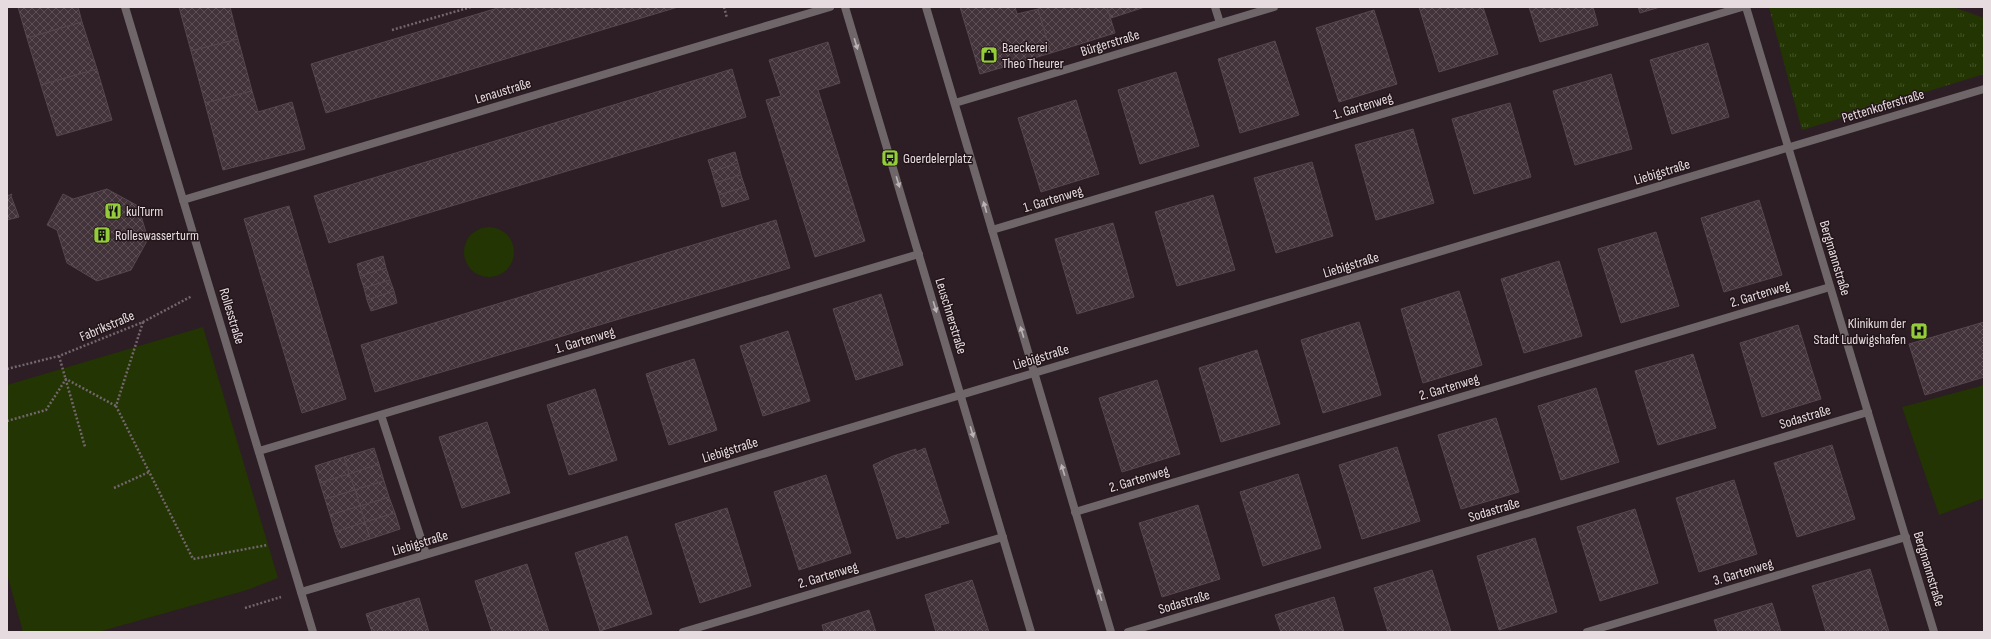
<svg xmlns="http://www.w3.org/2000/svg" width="1991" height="639" viewBox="0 0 1991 639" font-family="'Sofia Sans Condensed',sans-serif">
	<defs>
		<pattern id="grass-tufts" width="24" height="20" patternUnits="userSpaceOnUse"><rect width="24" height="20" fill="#233503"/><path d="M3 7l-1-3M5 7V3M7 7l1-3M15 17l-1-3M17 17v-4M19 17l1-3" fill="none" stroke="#435227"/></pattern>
		<pattern id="building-cross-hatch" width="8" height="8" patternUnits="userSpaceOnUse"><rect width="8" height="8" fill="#423239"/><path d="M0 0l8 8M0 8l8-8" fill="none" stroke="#5d4f55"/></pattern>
	</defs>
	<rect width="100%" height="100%" fill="#2c1e24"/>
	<polygon fill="url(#grass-tufts)" points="1769,7 1953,7 1984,18 1984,74 1802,130"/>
	<g fill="#233503">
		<circle cx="489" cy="252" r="25"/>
		<polygon points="203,327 278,578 247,590 98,632 23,632 7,574 7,385"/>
		<polygon points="1984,385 1984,498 1939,515 1902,407"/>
	</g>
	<g fill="url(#building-cross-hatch)" stroke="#57464d">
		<polygon points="18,7 78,7 82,22 27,38"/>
		<polygon points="179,7 230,7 238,39 191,51"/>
		<polygon points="501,7 678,7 326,113 311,64"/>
		<polygon points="960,7 1015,7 1017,14 1038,9 1051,53 980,74"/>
		<polygon points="1043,7 1107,7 1115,33 1051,53 1038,9"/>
		<polygon points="1107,7 1145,7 1111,18"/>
		<polygon points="1419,7 1483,7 1498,54 1439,72"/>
		<polygon points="1529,7 1593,7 1598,25 1540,42"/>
		<polygon points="1638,7 1660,7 1640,13"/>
		<polygon points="1374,10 1397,84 1339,102 1316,28"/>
		<polygon points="82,22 97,69 41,85 27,38"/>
		<polygon points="238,39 252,91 205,103 191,51"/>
		<polygon points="1275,41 1299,115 1240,133 1218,59"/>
		<polygon points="828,42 840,83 818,90 865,241 815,257 766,100 781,96 769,60"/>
		<polygon points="1708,43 1729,117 1672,134 1650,60"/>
		<polygon points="97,69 112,120 57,136 41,85"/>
		<polygon points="732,69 746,117 329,243 314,196"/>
		<polygon points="1176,72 1199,146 1140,164 1118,90"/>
		<polygon points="1611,74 1632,149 1575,165 1553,91"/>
		<polygon points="252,91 258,112 292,102 305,149 223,170 205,103"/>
		<polygon points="1076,100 1099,174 1041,192 1018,118"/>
		<polygon points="1510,103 1531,177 1474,194 1452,119"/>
		<polygon points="1413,129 1434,203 1376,220 1355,145"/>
		<polygon points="735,152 738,163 712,172 708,160"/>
		<polygon points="1312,162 1333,236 1276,253 1254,178"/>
		<polygon points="738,163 741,175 715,183 712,172"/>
		<polygon points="741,175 745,187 719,195 715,183"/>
		<polygon points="745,187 749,199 722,207 719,195"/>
		<polygon points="107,189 138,206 148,239 131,270 97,281 67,263 57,230 47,225 63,194 73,199"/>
		<polygon points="12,194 11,196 19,217 7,220 7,196"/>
		<polygon points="1213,195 1235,270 1177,286 1155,212"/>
		<polygon points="1759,200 1782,275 1724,292 1701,218"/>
		<polygon points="289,206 346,399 302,413 244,219"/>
		<polygon points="776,220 790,268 375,392 361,345"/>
		<polygon points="1113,223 1134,297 1077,314 1055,239"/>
		<polygon points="1656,232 1679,306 1621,323 1598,249"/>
		<polygon points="383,256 386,268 360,276 357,264"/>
		<polygon points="1559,261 1582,336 1524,353 1501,279"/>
		<polygon points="386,268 390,280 364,288 360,276"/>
		<polygon points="390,280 394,291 367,300 364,288"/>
		<polygon points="394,291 397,303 371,311 367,300"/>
		<polygon points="1459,291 1482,365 1423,383 1401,309"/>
		<polygon points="881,294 903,365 856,380 833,309"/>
		<polygon points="1359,322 1381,395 1323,413 1301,340"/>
		<polygon points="1984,322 1984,377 1925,395 1909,344"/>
		<polygon points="1798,325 1821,399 1762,417 1740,343"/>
		<polygon points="788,331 810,401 763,416 740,346"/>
		<polygon points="1257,350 1280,424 1221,442 1199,368"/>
		<polygon points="1693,354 1716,428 1658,445 1635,371"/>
		<polygon points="694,359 717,430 669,445 646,374"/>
		<polygon points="1157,380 1180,454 1122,472 1099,398"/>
		<polygon points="1596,388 1619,462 1561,480 1538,406"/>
		<polygon points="595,389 617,460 569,475 547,405"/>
		<polygon points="1496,418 1519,492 1461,509 1438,435"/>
		<polygon points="487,422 510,493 462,508 439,437"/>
		<polygon points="1832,445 1855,519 1797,537 1774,463"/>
		<polygon points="1397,447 1420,521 1362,539 1339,465"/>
		<polygon points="374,448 379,464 349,474 344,457"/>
		<polygon points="925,448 949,523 940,525 941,527 906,538 905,536 897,539 873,465 893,456 916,449 916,452"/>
		<polygon points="344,457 349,474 320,483 315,466"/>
		<polygon points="379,464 384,481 355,490 349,474"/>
		<polygon points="349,474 355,490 325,499 320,483"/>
		<polygon points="1298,474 1321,548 1263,566 1240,492"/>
		<polygon points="826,475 851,553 799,570 774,492"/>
		<polygon points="1734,480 1757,554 1699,572 1676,498"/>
		<polygon points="384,481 389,497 360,506 355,490"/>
		<polygon points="355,490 360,506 330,515 325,499"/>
		<polygon points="389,497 395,513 365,522 360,506"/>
		<polygon points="1198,505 1220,579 1162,597 1139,523"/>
		<polygon points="360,506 365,522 335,532 330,515"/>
		<polygon points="727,508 751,586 700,603 675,524"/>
		<polygon points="1635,509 1658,583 1600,601 1577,527"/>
		<polygon points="395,513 400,529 370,539 365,522"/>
		<polygon points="365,522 370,539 341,548 335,532"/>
		<polygon points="627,536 652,614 600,631 575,553"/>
		<polygon points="1535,538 1557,612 1499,630 1477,556"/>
		<polygon points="527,564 549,632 492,632 475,581"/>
		<polygon points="1870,569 1889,632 1826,632 1812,586"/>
		<polygon points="1432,570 1451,632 1388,632 1374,588"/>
		<polygon points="972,580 989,632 936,632 925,595"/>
		<polygon points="1334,597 1344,632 1281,632 1275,615"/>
		<polygon points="419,598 429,632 372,632 366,614"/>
		<polygon points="1772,603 1781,632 1718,632 1714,620"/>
		<polygon points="869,610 876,632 824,632 822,625"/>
	</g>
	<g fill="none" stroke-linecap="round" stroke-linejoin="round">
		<g stroke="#73666c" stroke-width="2.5" stroke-dasharray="2 2" stroke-linecap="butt">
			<polyline points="724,7 727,18"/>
			<polyline points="392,30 471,7"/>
			<polyline points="143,322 116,406 193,559 267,545"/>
			<polyline points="59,356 85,447"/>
			<polyline points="7,369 59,356 143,322 192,296"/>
			<polyline points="7,421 46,410 66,379 116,406"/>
			<polyline points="114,488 149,472"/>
			<polyline points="245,608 281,597"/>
		</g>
		<g stroke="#6e6669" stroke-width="8">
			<polyline points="1215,7 1220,23"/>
			<polyline points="381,415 426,554"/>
		</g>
		<g stroke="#6e6669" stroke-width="8">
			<polyline points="125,7 313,632"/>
			<polyline points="1746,7 1934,632"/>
			<polyline points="955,103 1274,7"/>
			<polyline points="183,200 830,7"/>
			<polyline points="992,230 1742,7"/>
			<polyline points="259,451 919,254"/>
			<polyline points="1075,512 1830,287"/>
			<polyline points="301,592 1984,89"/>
			<polyline points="683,632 1003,537"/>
			<polyline points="1128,632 1868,412"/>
			<polyline points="1587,632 1906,537"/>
		</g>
		<g stroke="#6e6669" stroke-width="8">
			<polyline points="845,7 1031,632"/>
			<polyline points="926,7 1111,632"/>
		</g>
	</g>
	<defs><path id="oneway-solid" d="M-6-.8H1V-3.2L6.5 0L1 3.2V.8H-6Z"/></defs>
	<g fill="#bcb3b6">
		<use href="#oneway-solid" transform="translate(856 44) rotate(73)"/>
		<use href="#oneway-solid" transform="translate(898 182) rotate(73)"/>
		<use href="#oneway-solid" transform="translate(985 207) rotate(-106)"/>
		<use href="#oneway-solid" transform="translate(935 307) rotate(73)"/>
		<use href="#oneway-solid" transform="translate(1022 332) rotate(-107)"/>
		<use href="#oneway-solid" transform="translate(972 432) rotate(73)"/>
		<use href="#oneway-solid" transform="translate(1063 470) rotate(-107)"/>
		<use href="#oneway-solid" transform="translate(1100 595) rotate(-107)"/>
	</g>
	<defs>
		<g id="shop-square" transform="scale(0.9)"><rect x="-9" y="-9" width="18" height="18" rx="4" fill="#95cc3a" stroke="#23151a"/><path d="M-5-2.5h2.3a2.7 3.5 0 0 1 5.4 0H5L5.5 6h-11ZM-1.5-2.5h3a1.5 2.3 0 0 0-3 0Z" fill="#111"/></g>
		<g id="bus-square" transform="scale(0.9)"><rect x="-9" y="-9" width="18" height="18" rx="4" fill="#95cc3a" stroke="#23151a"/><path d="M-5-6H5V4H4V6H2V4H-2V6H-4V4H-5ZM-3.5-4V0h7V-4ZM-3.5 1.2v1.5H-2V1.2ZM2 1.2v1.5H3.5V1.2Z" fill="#111"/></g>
		<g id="restaurant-square" transform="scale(0.9)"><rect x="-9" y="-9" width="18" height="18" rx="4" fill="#95cc3a" stroke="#23151a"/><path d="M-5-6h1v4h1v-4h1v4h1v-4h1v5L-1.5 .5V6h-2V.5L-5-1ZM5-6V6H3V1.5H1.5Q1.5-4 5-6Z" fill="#111"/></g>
		<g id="building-square" transform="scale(0.9)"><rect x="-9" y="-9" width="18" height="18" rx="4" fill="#95cc3a" stroke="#23151a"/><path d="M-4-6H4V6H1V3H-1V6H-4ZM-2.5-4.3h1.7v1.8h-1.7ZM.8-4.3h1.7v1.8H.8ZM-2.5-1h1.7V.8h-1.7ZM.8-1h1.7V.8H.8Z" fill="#111"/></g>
		<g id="hospital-square" transform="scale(0.9)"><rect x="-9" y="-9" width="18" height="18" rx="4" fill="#95cc3a" stroke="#23151a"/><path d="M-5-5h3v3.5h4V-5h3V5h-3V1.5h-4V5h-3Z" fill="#111"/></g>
	</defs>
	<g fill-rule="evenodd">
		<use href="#shop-square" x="989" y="55"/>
		<use href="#bus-square" x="890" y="158"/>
		<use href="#restaurant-square" x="113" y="211"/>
		<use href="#building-square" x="102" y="235"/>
		<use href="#hospital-square" x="1919" y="331"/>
	</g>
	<g text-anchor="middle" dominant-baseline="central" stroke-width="3" stroke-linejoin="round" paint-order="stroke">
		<g font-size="14" fill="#e6dce0" stroke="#23151a">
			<text transform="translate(1110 43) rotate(-17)">Bürgerstraße</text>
			<text transform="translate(503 91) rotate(-17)">Lenaustraße</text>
			<text transform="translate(1363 106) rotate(-17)">1. Gartenweg</text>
			<text transform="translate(1883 106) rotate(-17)">Pettenkoferstraße</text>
			<text transform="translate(1662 172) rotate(-17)">Liebigstraße</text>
			<text transform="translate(1053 199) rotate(-17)">1. Gartenweg</text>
			<text transform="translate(1835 258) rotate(73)">Bergmannstraße</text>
			<text transform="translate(1351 265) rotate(-17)">Liebigstraße</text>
			<text transform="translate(1760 294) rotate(-17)">2. Gartenweg</text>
			<text transform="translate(232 316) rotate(73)">Rollesstraße</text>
			<text transform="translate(951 316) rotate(73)">Leuschnerstraße</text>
			<text transform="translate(107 326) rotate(-23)">Fabrikstraße</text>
			<text transform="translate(585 340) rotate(-17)">1. Gartenweg</text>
			<text transform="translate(1041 357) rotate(-17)">Liebigstraße</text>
			<text transform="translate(1449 387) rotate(-17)">2. Gartenweg</text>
			<text transform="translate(1805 417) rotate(-17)">Sodastraße</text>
			<text transform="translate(730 450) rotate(-17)">Liebigstraße</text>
			<text transform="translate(1139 479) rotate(-17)">2. Gartenweg</text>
			<text transform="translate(1494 510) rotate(-17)">Sodastraße</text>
			<text transform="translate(420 543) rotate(-17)">Liebigstraße</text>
			<text transform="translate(1929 569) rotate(73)">Bergmannstraße</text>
			<text transform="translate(1743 572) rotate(-17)">3. Gartenweg</text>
			<text transform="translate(828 575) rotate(-17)">2. Gartenweg</text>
			<text transform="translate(1184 602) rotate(-17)">Sodastraße</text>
		</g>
		<g font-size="14" fill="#e6dce0" stroke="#23151a" text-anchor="start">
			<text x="1002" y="47">Baeckerei<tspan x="1002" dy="16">Theo Theurer</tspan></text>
			<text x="903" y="158">Goerdelerplatz</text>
			<text x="126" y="211">kulTurm</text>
			<text x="115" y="235">Rolleswasserturm</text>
			<text x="1906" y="323" text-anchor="end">Klinikum der<tspan x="1906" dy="16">Stadt Ludwigshafen</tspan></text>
		</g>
	</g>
	<rect width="1991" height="639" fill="none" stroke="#e6dce0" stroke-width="16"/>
</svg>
